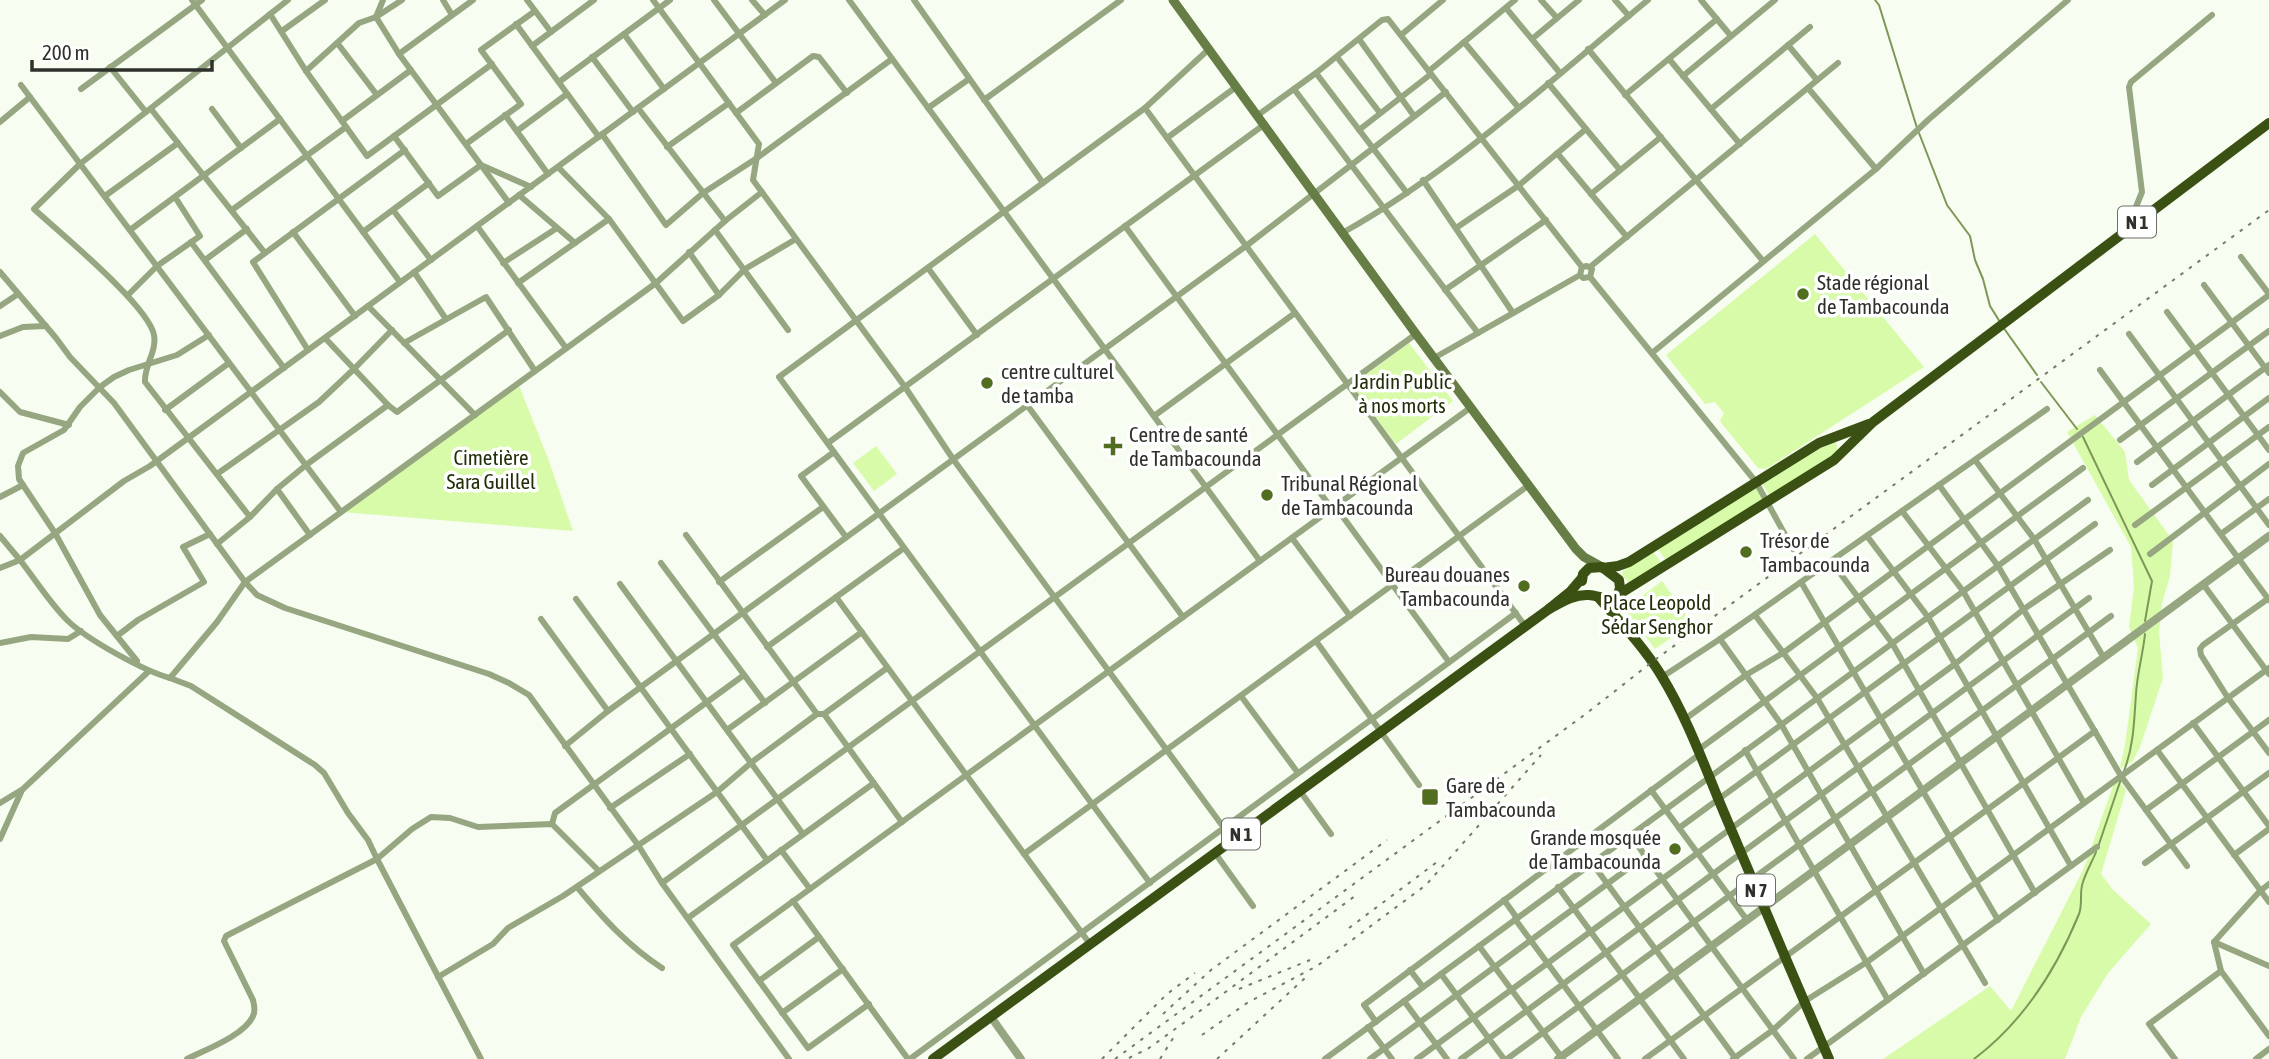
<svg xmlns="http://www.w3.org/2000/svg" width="2269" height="1059" viewBox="0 0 2269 1059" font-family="'Asap Condensed',sans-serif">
	<rect width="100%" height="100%" fill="#f7fdf0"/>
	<g fill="#d8fbaa">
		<polygon points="1815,234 1924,367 1766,469 1758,468 1722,424 1720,421 1724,413 1715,402 1705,404 1666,355"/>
		<polygon points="1409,343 1453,401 1396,444 1352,385"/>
		<polygon points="518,383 549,461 573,531 341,512"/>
		<polygon points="2095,415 2125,452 2129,480 2173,541 2170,576 2162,603 2159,632 2163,678 2140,747 2132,762 2120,768 2125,745 2138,648 2129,627 2134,587 2131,547 2067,432"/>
		<polygon points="1824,442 1836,442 1838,452 1772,495 1769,495 1763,485 1765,480"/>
		<polygon points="876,446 897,474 874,491 853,463"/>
		<polygon points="1756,486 1763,501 1666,561 1658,549"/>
		<polygon points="1653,551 1662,564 1629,583 1622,575 1623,571"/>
		<polygon points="1662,581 1692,623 1655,649 1625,609"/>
		<polygon points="2118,779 2126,790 2101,874 2113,890 2151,924 2108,973 2081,1017 2065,1059 1883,1059 1990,986 2011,1011 2084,868 2113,786"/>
	</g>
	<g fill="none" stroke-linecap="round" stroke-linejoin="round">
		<g stroke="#7d9757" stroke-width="2">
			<polyline points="1875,0 1879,5 1917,128"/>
			<polyline points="1919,133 1947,205 1970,236 1975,260 1983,279 1990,306 2000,322"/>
			<polyline points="2003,327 2037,375"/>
			<polyline points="2041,382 2077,429"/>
			<polyline points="2083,437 2152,581 2145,621"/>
			<path d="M2124,771C2134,745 2134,721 2136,694C2137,674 2143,654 2145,634"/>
			<polyline points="2098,847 2121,779"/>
			<path d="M1974,1059C2022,1023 2056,970 2079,914C2083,904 2079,892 2083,882C2086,872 2092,862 2096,852"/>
		</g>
		<g stroke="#96a681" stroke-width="6">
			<polyline points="192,0 400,282"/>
			<polyline points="383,0 376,17 399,54 509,203"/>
			<polyline points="443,0 452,15"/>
			<polyline points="527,0 551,32"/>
			<polyline points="653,0 759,144 753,180 905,387 953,459 1224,828"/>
			<polyline points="714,0 776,83"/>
			<polyline points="752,0 765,15"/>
			<polyline points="849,0 1260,561"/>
			<polyline points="914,0 1043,183"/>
			<polyline points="1541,0 1557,18"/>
			<polyline points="1615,0 1629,16"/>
			<polyline points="1701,0 1731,36"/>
			<polyline points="1506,8 1560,73"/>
			<polyline points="270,14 306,71 367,156 492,64"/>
			<polyline points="516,24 599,137"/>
			<polyline points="282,31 325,0"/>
			<polyline points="624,34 664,89"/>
			<polyline points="1401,35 1443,0"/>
			<polyline points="1359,39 1414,116"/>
			<polyline points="1532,39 1579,0"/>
			<polyline points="1464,42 1518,107"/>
			<polyline points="338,44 377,95"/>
			<polyline points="1788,45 1817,80"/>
			<polyline points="532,46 594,0"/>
			<polyline points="1588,49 1763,261"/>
			<polyline points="399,54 473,0"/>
			<polyline points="592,57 633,112"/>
			<polyline points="1337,57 1380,113"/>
			<polyline points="1669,59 1740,144"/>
			<polyline points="110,67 146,112"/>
			<polyline points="306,71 359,23 376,17 402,0"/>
			<polyline points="1429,71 1515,0"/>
			<polyline points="1316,73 1407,193"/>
			<polyline points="1683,76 1775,0"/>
			<polyline points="559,82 670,0"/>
			<polyline points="1548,83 1620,170"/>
			<polyline points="21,85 341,512"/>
			<polyline points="1808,88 1876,169"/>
			<polyline points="81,89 202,0"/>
			<polyline points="1294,89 1478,333"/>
			<polyline points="1625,95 1717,19"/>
			<polyline points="984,100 1121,0"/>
			<polyline points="638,108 725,221"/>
			<polyline points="928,108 969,79"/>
			<polyline points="1145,108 1525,626"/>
			<polyline points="151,109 265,253"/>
			<polyline points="212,109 241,148"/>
			<polyline points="1711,109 1810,27"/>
			<polyline points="736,113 813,56 819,57 847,93"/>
			<polyline points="505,115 548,174"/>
			<polyline points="1258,115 1316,73 1382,20 1388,19 1582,267"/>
			<polyline points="342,121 411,70"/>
			<polyline points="0,122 30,97"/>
			<polyline points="1359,130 1431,74"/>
			<polyline points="517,131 567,94"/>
			<polyline points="602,134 666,225 703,193 757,158 892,59"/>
			<polyline points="394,136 438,196 481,165 531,187"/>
			<polyline points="1167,138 1236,87"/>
			<polyline points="466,144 521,104 481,50 535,11"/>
			<polyline points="667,147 729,103"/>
			<polyline points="1557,153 1627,237"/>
			<polyline points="558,167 609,219 683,321 719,295 745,269 796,239"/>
			<polyline points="1423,180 1513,313"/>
			<path d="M762,192L725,221L656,283L245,582L217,622L170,678C144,671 86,639 67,620C49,602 35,579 20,560L124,481L150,466L785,0"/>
			<polyline points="1591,194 1661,137"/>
			<polyline points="519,195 575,243"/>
			<polyline points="105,196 178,143"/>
			<polyline points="232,210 346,127"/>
			<polyline points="393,210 431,260"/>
			<polyline points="477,226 566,348"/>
			<polyline points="1125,226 1332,509"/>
			<polyline points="1456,228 1518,186 1586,129"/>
			<polyline points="2127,229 2142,192 2129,87 2131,82 2212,15"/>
			<polyline points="130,230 280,119"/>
			<polyline points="715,230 788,330"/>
			<polyline points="293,232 355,316"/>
			<polyline points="363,232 429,183"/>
			<path d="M1344,232C1454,170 1550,81 1648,0"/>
			<polyline points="191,242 284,368"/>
			<polyline points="689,252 719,295"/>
			<polyline points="2241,257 2269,294"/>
			<polyline points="205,260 247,229"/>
			<polyline points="503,263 557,228"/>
			<polyline points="1590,267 1838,63"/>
			<polyline points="928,268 977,335"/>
			<polyline points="0,272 56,338 70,357 114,403 245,582 257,595 285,608 489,674 509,683 529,695 638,845 662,883 789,1059"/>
			<polyline points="414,272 446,319"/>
			<polyline points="1590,277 1756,482 1793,549"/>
			<polyline points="518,283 609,219"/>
			<polyline points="2204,285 2269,373"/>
			<polyline points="1445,290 1546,220"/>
			<polyline points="128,295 157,266 200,236 175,197"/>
			<polyline points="0,306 18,294"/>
			<polyline points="368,306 475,415"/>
			<polyline points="2167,312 2269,450"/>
			<polyline points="2129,334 2269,525"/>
			<polyline points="0,336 23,327 46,326"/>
			<polyline points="325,338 388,405 397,412 509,330"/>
			<polyline points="404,343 486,297 535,371"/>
			<polyline points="308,350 253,262 405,150"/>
			<polyline points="1652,353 1876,169 1928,120 2068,0"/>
			<polyline points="1434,358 1580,275 1582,267 1587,266 1592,269 1590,277 1583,278 1580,275"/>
			<polyline points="2100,370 2269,600"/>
			<polyline points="0,392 20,412 69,425"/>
			<polyline points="1027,405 1183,617"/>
			<polyline points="165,410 229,363"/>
			<polyline points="1154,416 1295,313"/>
			<polyline points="2120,440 2269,331"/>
			<polyline points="828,443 1265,124"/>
			<polyline points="834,452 801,476 846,537"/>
			<polyline points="1975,460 2034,539 2104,658"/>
			<polyline points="2137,462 2269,365"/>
			<polyline points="217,474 319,402 354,369 392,330"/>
			<polyline points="1939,485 1998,566 2121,776 2187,866"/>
			<polyline points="2152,485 2269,398"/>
			<polyline points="277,489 310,535"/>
			<polyline points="0,497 23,485"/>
			<polyline points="1335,506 1449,662"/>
			<polyline points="1902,511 1963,591 2084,803"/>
			<path d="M250,517L145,382C144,365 157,352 154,335C149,306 59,232 34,209L80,164L288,0"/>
			<polyline points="2135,525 2269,427"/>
			<polyline points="2221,534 2269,499"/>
			<polyline points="686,535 817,714"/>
			<polyline points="0,536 20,560 0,568"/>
			<polyline points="1867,536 1928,617 2071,866"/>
			<polyline points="1292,538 1350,616"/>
			<polyline points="217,544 250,517 277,489 306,465 388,405"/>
			<polyline points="2150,554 2269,464"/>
			<polyline points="1831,561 1892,643 2035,893"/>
			<polyline points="661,563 765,703"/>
			<polyline points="719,582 823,507"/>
			<polyline points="1801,582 1998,920"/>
			<polyline points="620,584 803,834"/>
			<polyline points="2203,584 2269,674"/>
			<polyline points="836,597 1090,944"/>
			<polyline points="2269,598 2203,645 2200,649 2201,655 2228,698 2269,753"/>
			<polyline points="576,599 767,860"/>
			<polyline points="1755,615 1817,698 1985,983"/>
			<polyline points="541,619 608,711"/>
			<polyline points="117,636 138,620 204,582 183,547 210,534"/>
			<polyline points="1720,639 1781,724 1924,974"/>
			<polyline points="1316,641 1419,785"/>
			<polyline points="0,643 31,637 68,639 81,631"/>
			<polyline points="767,647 904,548"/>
			<polyline points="137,661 100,615 55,533 19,479 18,466 23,453 64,430 80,407 100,387 114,377 129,370 177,355 209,335"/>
			<polyline points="1662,677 1720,639 2047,409"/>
			<polyline points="170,678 191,686 315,765 324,773 348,813 368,840 377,859 412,829 431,817 450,818 478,827 552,824 599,871"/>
			<polyline points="1241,696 1298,773"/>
			<polyline points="824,714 902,822"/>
			<polyline points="1685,719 1746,675 1783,653 2269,295"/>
			<polyline points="2193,723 2269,826"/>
			<polyline points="727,730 862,632"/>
			<polyline points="565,746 608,711 1246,246 1446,92"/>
			<polyline points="1698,750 2083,468"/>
			<polyline points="1745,750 1888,1000"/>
			<polyline points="2157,750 2269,902"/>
			<polyline points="1651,790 1747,920"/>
			<polyline points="1300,791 1331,834"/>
			<polyline points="0,803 23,789 149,671"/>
			<polyline points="610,808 690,754"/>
			<polyline points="2146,810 2269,720"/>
			<polyline points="552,824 555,813 744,675"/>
			<polyline points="1679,828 2095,524"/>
			<polyline points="1630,835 1794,1059"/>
			<polyline points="0,839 22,790"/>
			<polyline points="781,850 810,889"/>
			<polyline points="1215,853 1253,906"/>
			<polyline points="1024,854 1529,485"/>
			<polyline points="2234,855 2269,829"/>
			<polyline points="1592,863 1736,1059"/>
			<polyline points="2145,863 2269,773"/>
			<polyline points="662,883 1416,334"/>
			<polyline points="1150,883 779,377 1145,108 1209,49"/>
			<polyline points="2269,884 2260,891 2214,942 2221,971 2269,1036"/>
			<path d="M577,887C603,918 628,946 662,968"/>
			<polyline points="1558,887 1684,1059"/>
			<polyline points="1504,900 1517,918"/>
			<polyline points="793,901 908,1059"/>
			<polyline points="688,918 874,783"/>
			<polyline points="1515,919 1618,1059"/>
			<polyline points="2214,942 2269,966"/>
			<polyline points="1479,946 1563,1059"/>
			<polyline points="1410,970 1423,987"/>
			<polyline points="1441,974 1504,1059"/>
			<polyline points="438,977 493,944 508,928 563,896 717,792 752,762 817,714 824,714 887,668"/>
			<polyline points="759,981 819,937"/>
			<polyline points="1404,1001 1447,1059"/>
			<polyline points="869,1004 808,1048 733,945 1470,408"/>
			<polyline points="782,1013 843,969"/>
			<polyline points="1376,1022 1364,1005 1700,754"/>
			<polyline points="1368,1027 1392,1059"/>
			<path d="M187,1059C205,1050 245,1035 253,1016C256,1011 254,1005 253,1000L224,941L226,936L377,859L481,1059"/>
			<polyline points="910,1059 1516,613"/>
			<polyline points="1325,1059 2088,500"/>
			<polyline points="1370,1059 1645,856"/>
			<polyline points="1417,1059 1955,664 2024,609 2110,550"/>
			<polyline points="1461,1059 2089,598"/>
			<polyline points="1507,1059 2111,616"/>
			<polyline points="1645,1059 2095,731"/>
			<polyline points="1733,1059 1773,1030 1805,1001 1867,962 2269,668"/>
			<polyline points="1807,1059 2097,847"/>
			<polyline points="2175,1059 2149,1024 2221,971"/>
			<polyline points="2256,1059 2269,1049"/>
		</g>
		<g stroke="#96a681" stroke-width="8">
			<polyline points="991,1017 1021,1059"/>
			<polyline points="1558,1059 2269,536"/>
		</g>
		<polyline stroke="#667d45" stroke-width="9" points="1173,0 1416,334 1576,549 1584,557 1602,567"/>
		<g stroke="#3b5013" stroke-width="10">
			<polyline points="1603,568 1618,566 1629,562 1819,443 1869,424"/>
			<polyline points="1582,581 1583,574 1589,568 1602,567 1619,580 1620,588 1618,594"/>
			<path d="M1598,597C1620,622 1643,646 1661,675C1688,719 1705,768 1725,815C1759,896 1794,978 1829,1059"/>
			<path d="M1549,609C1562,602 1574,594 1589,595C1598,596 1604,599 1613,598L1834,460L1873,422L2269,123"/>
			<polyline points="933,1059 1549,609 1570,592 1582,578"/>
		</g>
		<g stroke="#777a72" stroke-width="2" stroke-dasharray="3.5 7" stroke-linecap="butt">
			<polyline points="1349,928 1441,859"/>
			<polyline points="1239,989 1310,960"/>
			<polyline points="1163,1014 1211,970 1387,840"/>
			<polyline points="1202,1035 1247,1003 1317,966 1426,885 1541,755"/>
			<polyline points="1129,1058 1149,1048 1189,1019 1359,893"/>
			<polyline points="1102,1059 1167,994 1195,973"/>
			<polyline points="1115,1059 1587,713 1652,662 2269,210"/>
			<polyline points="1160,1059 1175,1035"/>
			<polyline points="1217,1059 1305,978"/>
		</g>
	</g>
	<g fill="#516d20" stroke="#fff" stroke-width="2.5">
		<circle cx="1803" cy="294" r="7"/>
		<circle cx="987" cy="383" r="7"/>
		<path d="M1109.5 435.5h7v7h7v7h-7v7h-7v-7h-7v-7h7z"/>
		<circle cx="1267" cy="495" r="7"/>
		<circle cx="1746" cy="552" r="7"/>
		<circle cx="1524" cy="586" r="7"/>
		<rect x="1421" y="788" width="18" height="18" rx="3.5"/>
		<circle cx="1675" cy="849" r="7"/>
	</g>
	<g text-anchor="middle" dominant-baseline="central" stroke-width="7" stroke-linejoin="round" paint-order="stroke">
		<g fill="#fff" stroke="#6d6e6b" stroke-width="2">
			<rect x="2118" y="206.5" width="38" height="31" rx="5"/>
			<rect x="1222" y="818.5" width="38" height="31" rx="5"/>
			<rect x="1737" y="874.5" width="38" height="31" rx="5"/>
		</g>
		<g font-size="19" font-weight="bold" fill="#2e302b">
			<text x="2137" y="222">N 1</text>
			<text x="1241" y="834">N 1</text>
			<text x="1756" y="890">N 7</text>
		</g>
		<g font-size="21" fill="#2e302b" stroke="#fff" text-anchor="start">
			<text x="1817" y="282">Stade régional<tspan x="1817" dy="24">de Tambacounda</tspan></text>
			<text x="1001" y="371">centre culturel<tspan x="1001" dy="24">de tamba</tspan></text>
			<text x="1129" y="434">Centre de santé<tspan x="1129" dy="24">de Tambacounda</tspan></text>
			<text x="1281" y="483">Tribunal Régional<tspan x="1281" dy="24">de Tambacounda</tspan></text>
			<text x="1760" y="540">Trésor de<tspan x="1760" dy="24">Tambacounda</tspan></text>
			<text x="1510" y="574" text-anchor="end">Bureau douanes<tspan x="1510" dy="24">Tambacounda</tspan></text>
			<text x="1446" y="785">Gare de<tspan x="1446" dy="24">Tambacounda</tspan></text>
			<text x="1661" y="837" text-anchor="end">Grande mosquée<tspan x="1661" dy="24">de Tambacounda</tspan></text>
		</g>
		<g font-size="21" fill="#22300a" stroke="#fff">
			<text x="1402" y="381">Jardin Public<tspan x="1402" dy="24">à nos morts</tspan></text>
			<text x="491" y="457">Cimetière<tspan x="491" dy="24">Sara Guillel</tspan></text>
			<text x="1657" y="602">Place Leopold<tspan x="1657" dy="24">Sédar Senghor</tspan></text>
		</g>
	</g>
	<path d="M32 60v10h180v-10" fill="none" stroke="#2e302b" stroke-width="3.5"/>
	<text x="42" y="60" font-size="21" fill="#2e302b" stroke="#ffffff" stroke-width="5" paint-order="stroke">200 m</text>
</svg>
